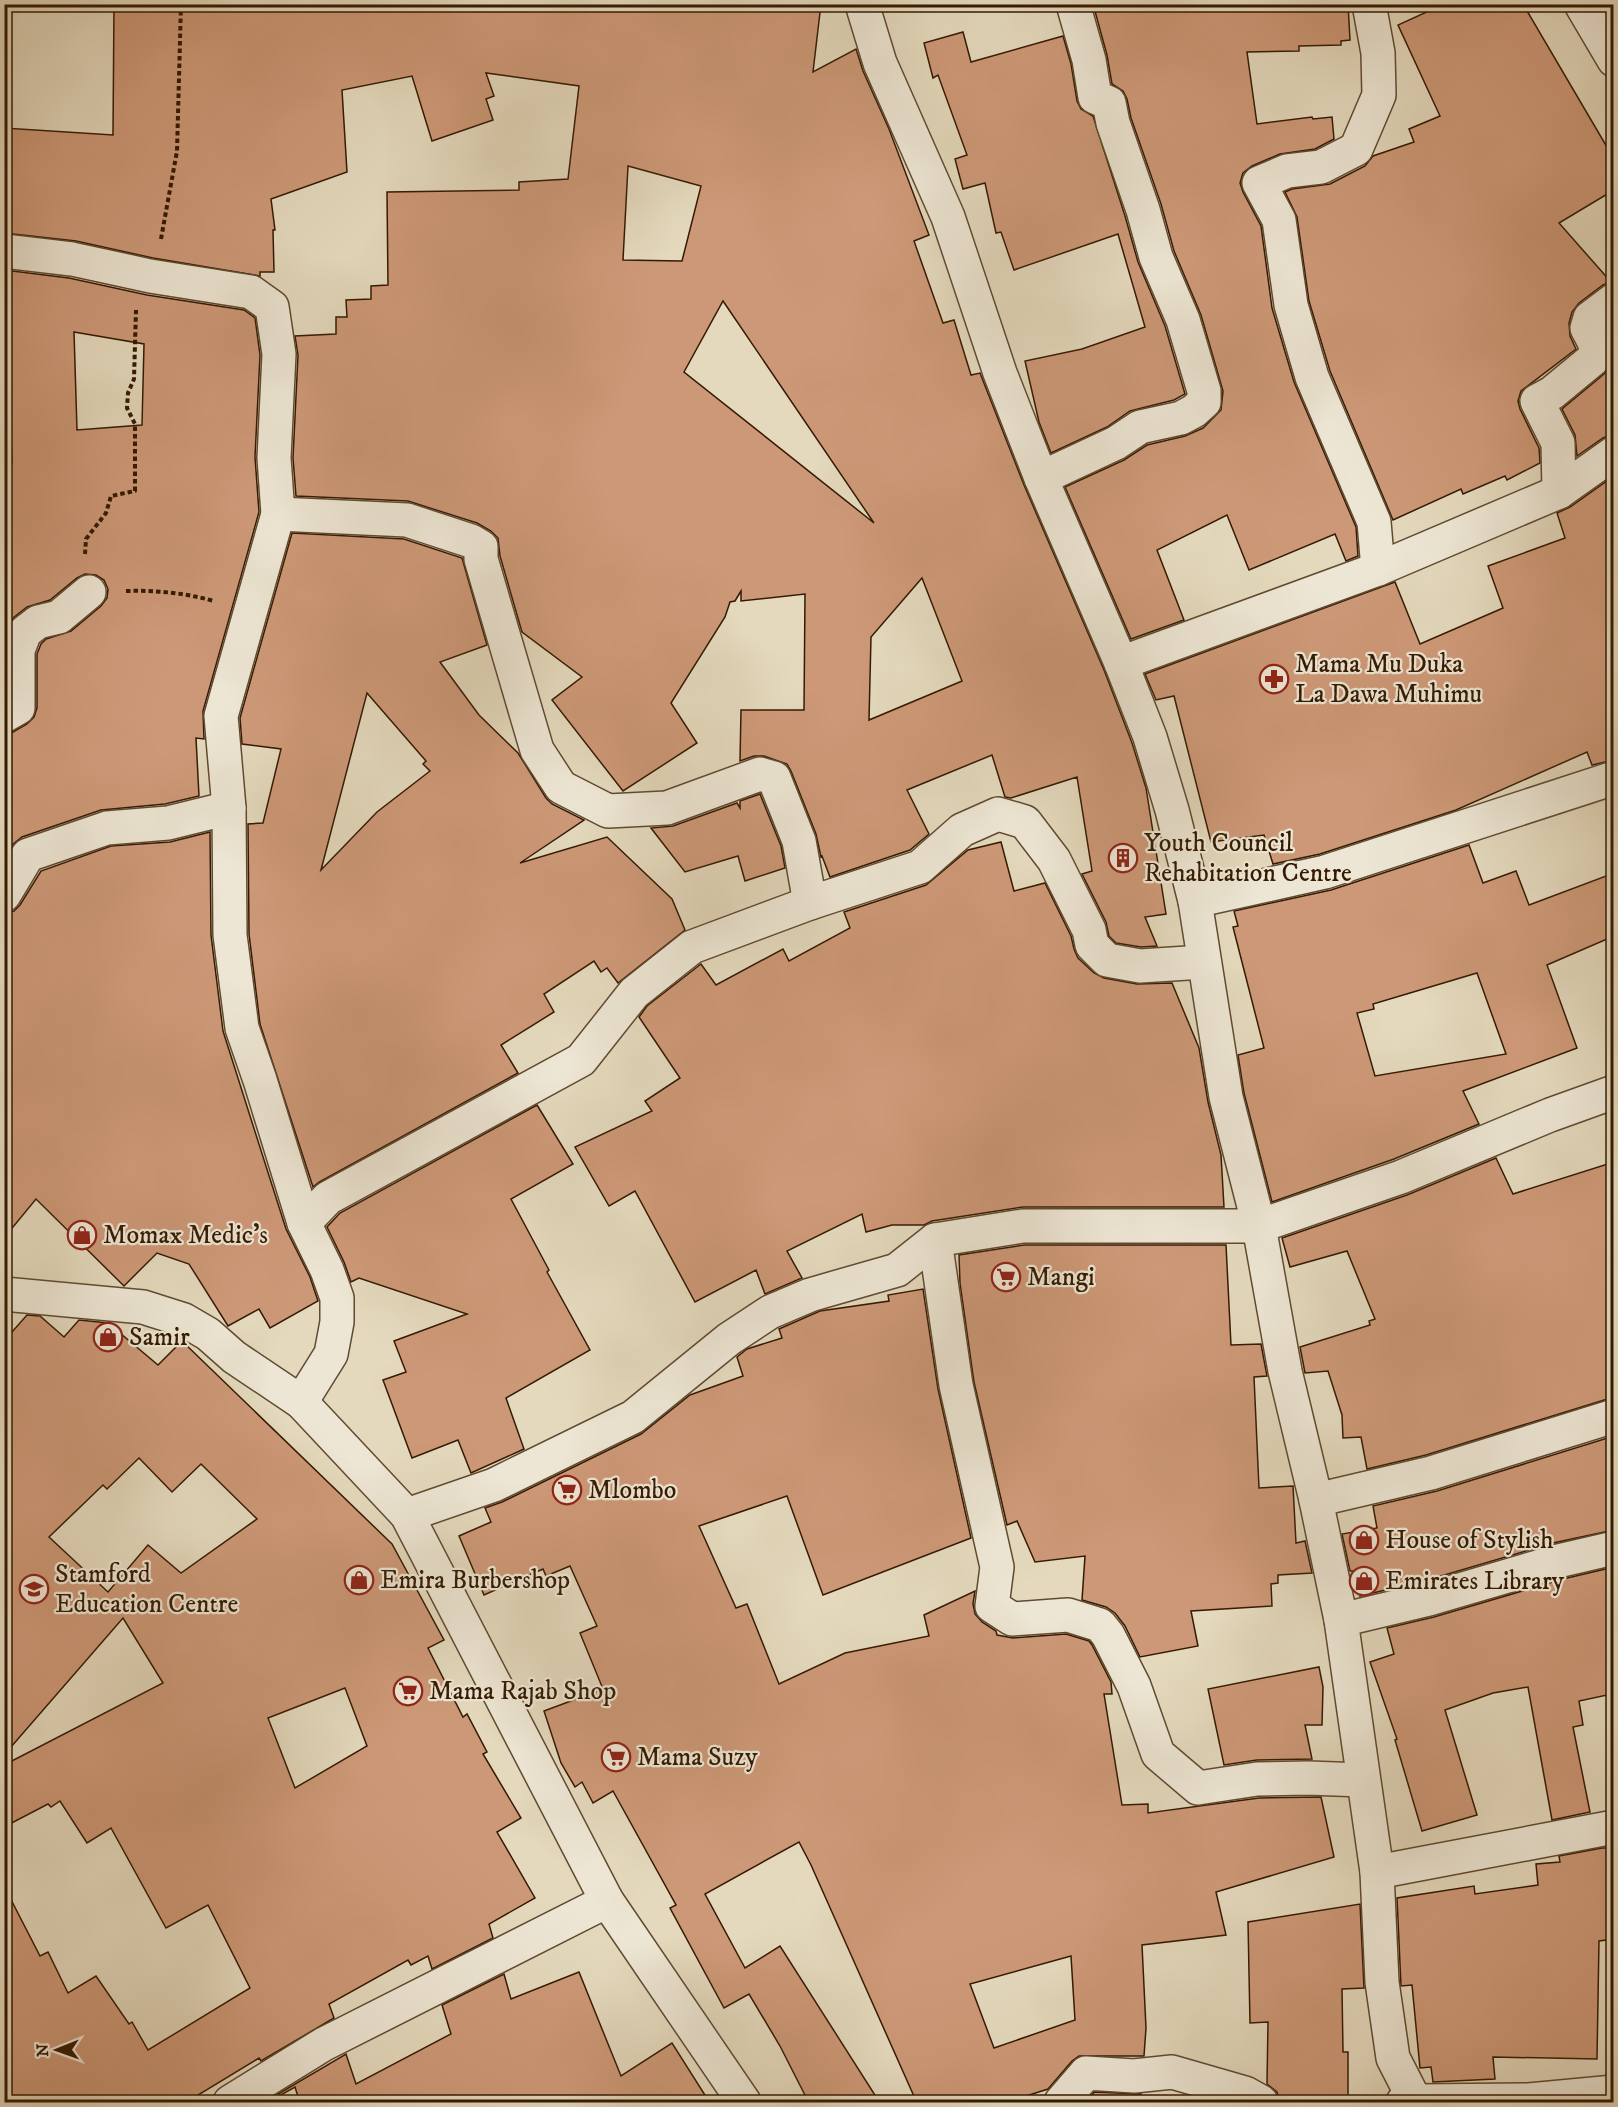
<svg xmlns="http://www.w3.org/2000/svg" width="1618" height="2107" viewBox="0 0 1618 2107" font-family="'IM FELL DW Pica',serif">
	<rect width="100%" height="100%" fill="#e4d9bd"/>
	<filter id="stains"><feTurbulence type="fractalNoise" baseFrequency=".00333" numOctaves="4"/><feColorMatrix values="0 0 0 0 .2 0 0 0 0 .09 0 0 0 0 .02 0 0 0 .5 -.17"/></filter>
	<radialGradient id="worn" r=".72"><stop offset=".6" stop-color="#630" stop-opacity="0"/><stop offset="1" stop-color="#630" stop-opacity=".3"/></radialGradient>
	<g fill="#cd9877" stroke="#341a02" stroke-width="1.5" fill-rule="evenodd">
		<path d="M114,4H821L813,72L856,49L863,71L889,129L929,235L914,241L943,323L954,320L971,375L980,373L1024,485L1104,670L1132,743L1146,788L1166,914L1145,917L1157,946L1141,947L1116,943L1109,936L1106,922L1082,874L1092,871L1077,777L1011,798L1005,797L992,755L907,790L929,834L910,850L830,877L822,856L821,857L816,834L791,771L787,764L764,756H754L740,761L741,710H804L805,594L741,601V591L735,601L730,602L725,617L671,703L697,743L623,791L552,700L582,677L522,632L500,556L498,538L491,531L477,523L408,501L296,496L293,458L298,355L295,336L336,334V317H347L346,300L371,299V286L388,285L387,192L519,190V182L568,179L579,86L486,73L494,96L486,99L493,120L432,141L412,76L342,90L347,172L271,199L275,230H273L274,272H260V276L153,258L76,241L4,233V128L113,135ZM628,166L701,186L682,261L623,260ZM723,301L874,523L684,372ZM922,578L962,681L869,720L871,637Z"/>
		<polygon points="1093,4 1348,4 1350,40 1341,41 1341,45 1299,46 1299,51 1247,52 1257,124 1312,117 1313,119 1332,117 1334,139 1315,149 1280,154 1252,166 1243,173 1240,183 1243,192 1261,226 1272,308 1294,382 1356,527 1358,556 1346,561 1335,534 1249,570 1227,515 1157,550 1184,620 1131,639 1065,487 1124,460 1147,445 1185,436 1203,428 1221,410 1223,391 1201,315 1174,251 1161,204 1131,118 1127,99 1123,91 1112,84 1107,55"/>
		<polygon points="1444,4 1523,4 1614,159 1614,190 1559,223 1611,282 1603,285 1579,303 1572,312 1569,323 1570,336 1576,349 1521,391 1518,401 1520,409 1539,448 1540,463 1507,480 1505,476 1463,494 1461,489 1393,520 1330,371 1309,301 1297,217 1285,192 1292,189 1330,184 1365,166 1373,156 1414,142 1409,129 1440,116 1398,25"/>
		<polygon points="963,32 971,62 1063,36 1071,64 1077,101 1081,109 1093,116 1125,216 1138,262 1165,326 1185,394 1174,400 1130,411 1107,427 1051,453 1039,422 1025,361 1082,349 1145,327 1118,234 1014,270 1001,232 996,233 985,183 963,189 955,159 967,155 938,75 933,78 924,43"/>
		<path d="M4,270L69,278L147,295L244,310L255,318L260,355L255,457L259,512L203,711L204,739L196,738L199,796L165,804L101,810L22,837L12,845L4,858V735L13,732L27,724L34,717L37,708V654L41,644L46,639L71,631L101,606L107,598L108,589L104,580L96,575L85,574L77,578L50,600L27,607L13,618L4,633V463H12L7,322L4,321ZM74,332L144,344L142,425L77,430Z"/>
		<polygon points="1614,357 1614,434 1603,438 1577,456 1575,435 1562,409 1604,374"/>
		<polygon points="1614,476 1614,760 1592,765 1587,752 1456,810 1320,854 1273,864 1264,835 1211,842 1174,696 1156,700 1145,674 1395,582 1420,644 1503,608 1488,566 1565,538 1557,513 1570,507"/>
		<path d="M292,533L404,539L462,558L487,645L440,662L479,715L518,753L546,798L552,804L584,820L520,863L607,837L672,899L685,930L618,983L607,968L601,972L594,961L544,994L554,1012L501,1045L518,1073L319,1182L313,1187L260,1024L249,934L248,824L263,823L281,749L242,744L240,718ZM367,693L426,761L423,764L430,771L377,812L321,870Z"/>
		<polygon points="760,794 781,846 785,868 745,881 738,856 685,872 651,828 673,826 737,803 740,808 740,801"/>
		<polygon points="210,832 211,935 223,1031 286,1229 310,1277 318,1301 270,1328 259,1309 228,1326 189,1264 157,1253 124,1286 36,1199 4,1238 4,914 14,911 20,905 41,871 111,846 170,842"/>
		<polygon points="1001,842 1014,891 1045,883 1071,936 1074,949 1078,958 1094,973 1104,978 1137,984 1172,983 1199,1048 1208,1102 1221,1155 1224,1207 1023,1207 932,1221 924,1225 892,1225 866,1232 862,1214 787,1251 802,1278 765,1294 756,1270 695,1302 635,1191 609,1206 575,1147 652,1111 645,1101 680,1078 639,1017 647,1006 701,964 716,985 783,949 789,961 850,928 844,912 926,885 968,850"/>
		<path d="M1469,845L1483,883L1516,871L1529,905L1614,873V936L1547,965L1577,1048L1463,1091L1479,1124L1394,1159L1272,1202L1244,1093L1238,1055L1264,1048L1233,927L1238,926L1234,911L1331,890ZM1477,973L1506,1054L1375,1076L1357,1013L1374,1009L1373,1004Z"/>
		<polygon points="537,1105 573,1164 511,1199 549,1270 547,1272 590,1350 506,1398 524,1449 471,1473 458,1440 412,1458 383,1380 406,1372 394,1341 467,1314 359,1278 351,1282 344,1262 327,1227 340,1213"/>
		<polygon points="1496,1158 1513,1194 1614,1162 1614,1397 1426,1455 1367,1469 1361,1437 1343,1438 1342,1415 1328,1371 1305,1373 1300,1347 1370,1325 1369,1321 1375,1319 1347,1251 1290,1267 1282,1238 1407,1195"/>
		<polygon points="1024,1245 1226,1245 1231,1345 1261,1344 1267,1376 1254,1377 1259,1488 1293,1486 1296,1543 1305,1541 1312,1573 1278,1575 1278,1583 1271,1584 1272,1606 1191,1611 1198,1646 1140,1657 1125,1626 1115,1613 1106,1607 1082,1600 1085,1556 1035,1562 1017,1521 1007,1525 974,1382 960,1283 959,1255"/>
		<path d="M923,1289L938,1389L971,1538L823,1595L787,1496L699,1526L736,1608L747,1604L779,1684L845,1653L929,1636L924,1615L975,1591L973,1604L975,1614L982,1622L996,1631L997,1635L1013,1638L1066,1634L1089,1641L1092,1645L1111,1682L1112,1694H1104L1122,1805L1148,1804V1813L1259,1798L1321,1797L1334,1857L1216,1892L1226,1935L1142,1945L1146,2028L1144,2056H1079L1072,2061L1048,2089L1023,2097L1011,2096L1014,2103H917L811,1865L799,1842L705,1894L745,1968L780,1946L880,2103H809L780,2046L749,1994L724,2008L670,1908L676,1905L613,1791L593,1803L582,1782L575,1787L561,1763L544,1711L603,1689L580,1633L597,1626L570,1566L546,1576L543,1569L484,1595L459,1536L491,1522L485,1508L502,1502L641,1434L690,1395L743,1376L737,1357L747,1349L782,1338L779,1329L820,1311L889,1301L888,1295ZM1071,1956L1075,2020L994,2048L970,1984Z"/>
		<path d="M27,1315L40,1316L64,1337L79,1320L108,1323L158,1365L182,1341L392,1544L444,1640L428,1648L463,1717L467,1714L487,1752L483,1754L521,1818L497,1832L535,1898L489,1924L493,1938L432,1969L428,1956L411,1965L408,1960L329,2004L334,2018L261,2061L259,2058L185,2103H4V1886L40,1956L48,1952L68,1993L96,1976L129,2024L132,2022L148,2050L250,1988L208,1905L166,1928L111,1828L87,1843L60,1801L51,1807L48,1804L4,1827V1765L163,1683L123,1618L4,1755V1341ZM139,1458L172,1492L201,1464L257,1519L181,1573L148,1545L108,1592L49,1537L103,1485L107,1489ZM345,1688L367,1746L295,1788L268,1718Z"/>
		<polygon points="1614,1436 1614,1530 1553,1543 1424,1581 1360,1596 1355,1571 1350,1571 1342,1534 1377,1528 1373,1506 1437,1491"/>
		<polygon points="1614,1567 1614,1673 1608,1675 1612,1694 1579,1701 1583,1725 1573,1727 1590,1812 1552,1820 1528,1687 1493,1693 1445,1710 1477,1815 1422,1831 1395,1740 1397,1739 1370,1662 1394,1654 1387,1628 1434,1617 1563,1579"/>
		<polygon points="1319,1667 1323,1687 1322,1725 1305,1725 1312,1759 1257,1760 1224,1765 1208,1689"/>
		<polygon points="1602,1848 1614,1848 1614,1939 1599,1941 1597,2059 1493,2057 1495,2079 1433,2082 1431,2067 1420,2068 1412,1985 1401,1986 1397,1898 1474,1886 1475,1894 1538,1885 1536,1864 1560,1862 1559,1856"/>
		<polygon points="1360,1904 1364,1988 1342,1989 1343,2052 1348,2052 1348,2103 1280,2103 1277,2092 1267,2084 1268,2022 1250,2023 1248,1922"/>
		<polygon points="579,1972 621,2076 672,2043 710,2103 300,2103 295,2087 279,2096 278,2094 346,2054 356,2084 451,2034 442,2005 504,1974 511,1999"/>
		<polygon points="1094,2092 1141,2094 1140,2103 1091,2103 1092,2095"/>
	</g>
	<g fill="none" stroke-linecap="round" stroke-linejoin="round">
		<g stroke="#604a31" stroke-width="36">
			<g id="street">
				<polyline points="862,4 880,63 948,217 1000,373 1041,478 1121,663 1150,737 1172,810 1195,901 1226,1097 1259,1226 1285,1371 1316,1500 1341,1620 1377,1872 1382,1982 1393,2058 1415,2101 1418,2102"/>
				<polyline points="1369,4 1378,53 1379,95 1356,149 1321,167 1287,171 1259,183 1279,220 1291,305 1312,377 1374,522 1378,569"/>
				<polyline points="1581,4 1614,60"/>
				<polyline points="4,251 72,259 150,276 251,292 272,307 279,354 274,458 278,514 221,716 229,808 230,935 242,1028 260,1080 304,1223"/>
				<polyline points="1041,478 1116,443 1140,427 1181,418 1194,411 1204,402 1204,391 1183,320 1156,257 1143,210 1113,123 1109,103 1095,97 1089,60 1073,4"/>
				<path d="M1559,492L1558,443L1537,401L1552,393L1592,360C1600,348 1593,340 1587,328L1590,318L1614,300"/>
				<polyline points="278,514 407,520 471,541 481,547 481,559 537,750 561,787 608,811 667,808 760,774 774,778 799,841 810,903"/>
				<polyline points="1121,663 1378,569 1559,492 1614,453"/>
				<polyline points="4,716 18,708 18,650 25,632 38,622 59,617 89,592"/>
				<polyline points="4,895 28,855 107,828 168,823 229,808"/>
				<polyline points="1195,901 1325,872 1614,778"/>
				<polyline points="935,1240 956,1385 997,1567 992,1606 1012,1619 1068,1615 1100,1625 1108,1635 1134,1686 1158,1754 1198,1788 1257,1779 1308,1778 1363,1780"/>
				<polyline points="4,1294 143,1307 184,1320 208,1334 234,1357 301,1402 407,1515 607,1901 744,2102"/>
				<polyline points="301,1402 331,1354 337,1322 337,1298 327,1270 304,1223 328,1198 581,1060 634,993 692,947 810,903 920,867 962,830 998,814 1025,822 1054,860 1089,930 1092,945 1107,960 1140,966 1204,962"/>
				<polyline points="1316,1500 1431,1473 1614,1416"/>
				<polyline points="407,1515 494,1485 633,1417 729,1339 770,1312 810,1295 897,1270 935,1240 1023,1226 1259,1226 1401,1177 1550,1115 1614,1092"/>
				<polyline points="1341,1620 1429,1599 1558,1561 1614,1548"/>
				<polyline points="1377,1872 1614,1827"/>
				<polyline points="230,2102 324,2044 607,1901"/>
				<polyline points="1061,2102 1086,2073 1134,2076 1172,2072 1245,2093 1261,2102"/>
				<polyline points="1403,2102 1415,2101 1529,2100 1614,2092"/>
			</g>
		</g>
		<g stroke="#341a02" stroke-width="4" stroke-dasharray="4.5 3" stroke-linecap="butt">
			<polyline points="161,239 177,151 181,4"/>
			<polyline points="85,554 86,539 106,513 111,496 135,491 135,424 127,408 128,393 134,379 136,310"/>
			<path d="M126,591C156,590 185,593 214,601"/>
		</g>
		<use href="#street" stroke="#ede6d4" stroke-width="33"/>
	</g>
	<defs>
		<g id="pharmacy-ring" transform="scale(1.5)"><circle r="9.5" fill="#ede6d4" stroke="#8f2418" stroke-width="1.5"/><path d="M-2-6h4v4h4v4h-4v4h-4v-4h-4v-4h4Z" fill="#8f2418"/></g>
		<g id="building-ring" transform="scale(1.5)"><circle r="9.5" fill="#ede6d4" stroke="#8f2418" stroke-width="1.5"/><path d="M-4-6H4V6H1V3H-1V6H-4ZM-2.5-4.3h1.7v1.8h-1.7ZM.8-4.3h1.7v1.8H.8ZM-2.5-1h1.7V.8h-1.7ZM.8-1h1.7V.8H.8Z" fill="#8f2418"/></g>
		<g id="shop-ring" transform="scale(1.5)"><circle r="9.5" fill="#ede6d4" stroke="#8f2418" stroke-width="1.5"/><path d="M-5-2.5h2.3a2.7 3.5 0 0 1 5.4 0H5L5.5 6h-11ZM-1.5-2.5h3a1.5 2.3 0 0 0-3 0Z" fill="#8f2418"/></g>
		<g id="supermarket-ring" transform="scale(1.5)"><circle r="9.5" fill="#ede6d4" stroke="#8f2418" stroke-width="1.5"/><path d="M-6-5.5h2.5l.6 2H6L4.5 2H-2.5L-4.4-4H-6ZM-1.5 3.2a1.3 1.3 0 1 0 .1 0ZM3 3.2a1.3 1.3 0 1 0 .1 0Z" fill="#8f2418"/></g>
		<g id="school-ring" transform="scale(1.5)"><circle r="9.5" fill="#ede6d4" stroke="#8f2418" stroke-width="1.5"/><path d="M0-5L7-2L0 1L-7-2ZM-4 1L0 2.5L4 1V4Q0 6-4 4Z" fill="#8f2418"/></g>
	</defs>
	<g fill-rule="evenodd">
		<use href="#pharmacy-ring" x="1274" y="679"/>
		<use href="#building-ring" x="1123" y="858"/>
		<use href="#shop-ring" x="82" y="1235"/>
		<use href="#supermarket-ring" x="1006" y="1277"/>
		<use href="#shop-ring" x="108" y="1337"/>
		<use href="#supermarket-ring" x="567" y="1490"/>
		<use href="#shop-ring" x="1364" y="1540"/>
		<use href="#shop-ring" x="359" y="1580"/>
		<use href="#shop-ring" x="1364" y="1581"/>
		<use href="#school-ring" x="34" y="1589"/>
		<use href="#supermarket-ring" x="408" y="1691"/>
		<use href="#supermarket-ring" x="616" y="1757"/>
	</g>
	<g text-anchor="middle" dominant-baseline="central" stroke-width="4.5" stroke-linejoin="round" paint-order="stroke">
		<g font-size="26" fill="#341a02" stroke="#ede6d4" text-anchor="start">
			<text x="1295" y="664">Mama Mu Duka<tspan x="1295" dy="30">La Dawa Muhimu</tspan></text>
			<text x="1144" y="843">Youth Council<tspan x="1144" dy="30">Rehabitation Centre</tspan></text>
			<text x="103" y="1235">Momax Medic's</text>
			<text x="1027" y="1277">Mangi</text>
			<text x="129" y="1337">Samir</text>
			<text x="588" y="1490">Mlombo</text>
			<text x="1385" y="1540">House of Stylish</text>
			<text x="55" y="1574">Stamford<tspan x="55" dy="30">Education Centre</tspan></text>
			<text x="380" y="1580">Emira Burbershop</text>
			<text x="1385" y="1581">Emirates Library</text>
			<text x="429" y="1691">Mama Rajab Shop</text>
			<text x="637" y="1757">Mama Suzy</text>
		</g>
	</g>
	<rect width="1618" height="2107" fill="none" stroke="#e4d9bd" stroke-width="24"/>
	<rect x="6" y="6" width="1606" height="2095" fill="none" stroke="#341a02" stroke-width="3"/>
	<rect x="12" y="12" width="1594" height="2083" fill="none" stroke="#341a02" stroke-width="1.5"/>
	<g transform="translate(57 2050) rotate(269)" stroke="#ede6d4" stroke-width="4.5" paint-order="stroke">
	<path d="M0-4.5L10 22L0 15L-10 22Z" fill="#341a02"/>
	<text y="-9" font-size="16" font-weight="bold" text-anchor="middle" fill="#341a02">N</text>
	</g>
	<rect width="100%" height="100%" filter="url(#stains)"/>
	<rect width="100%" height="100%" fill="url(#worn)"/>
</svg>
